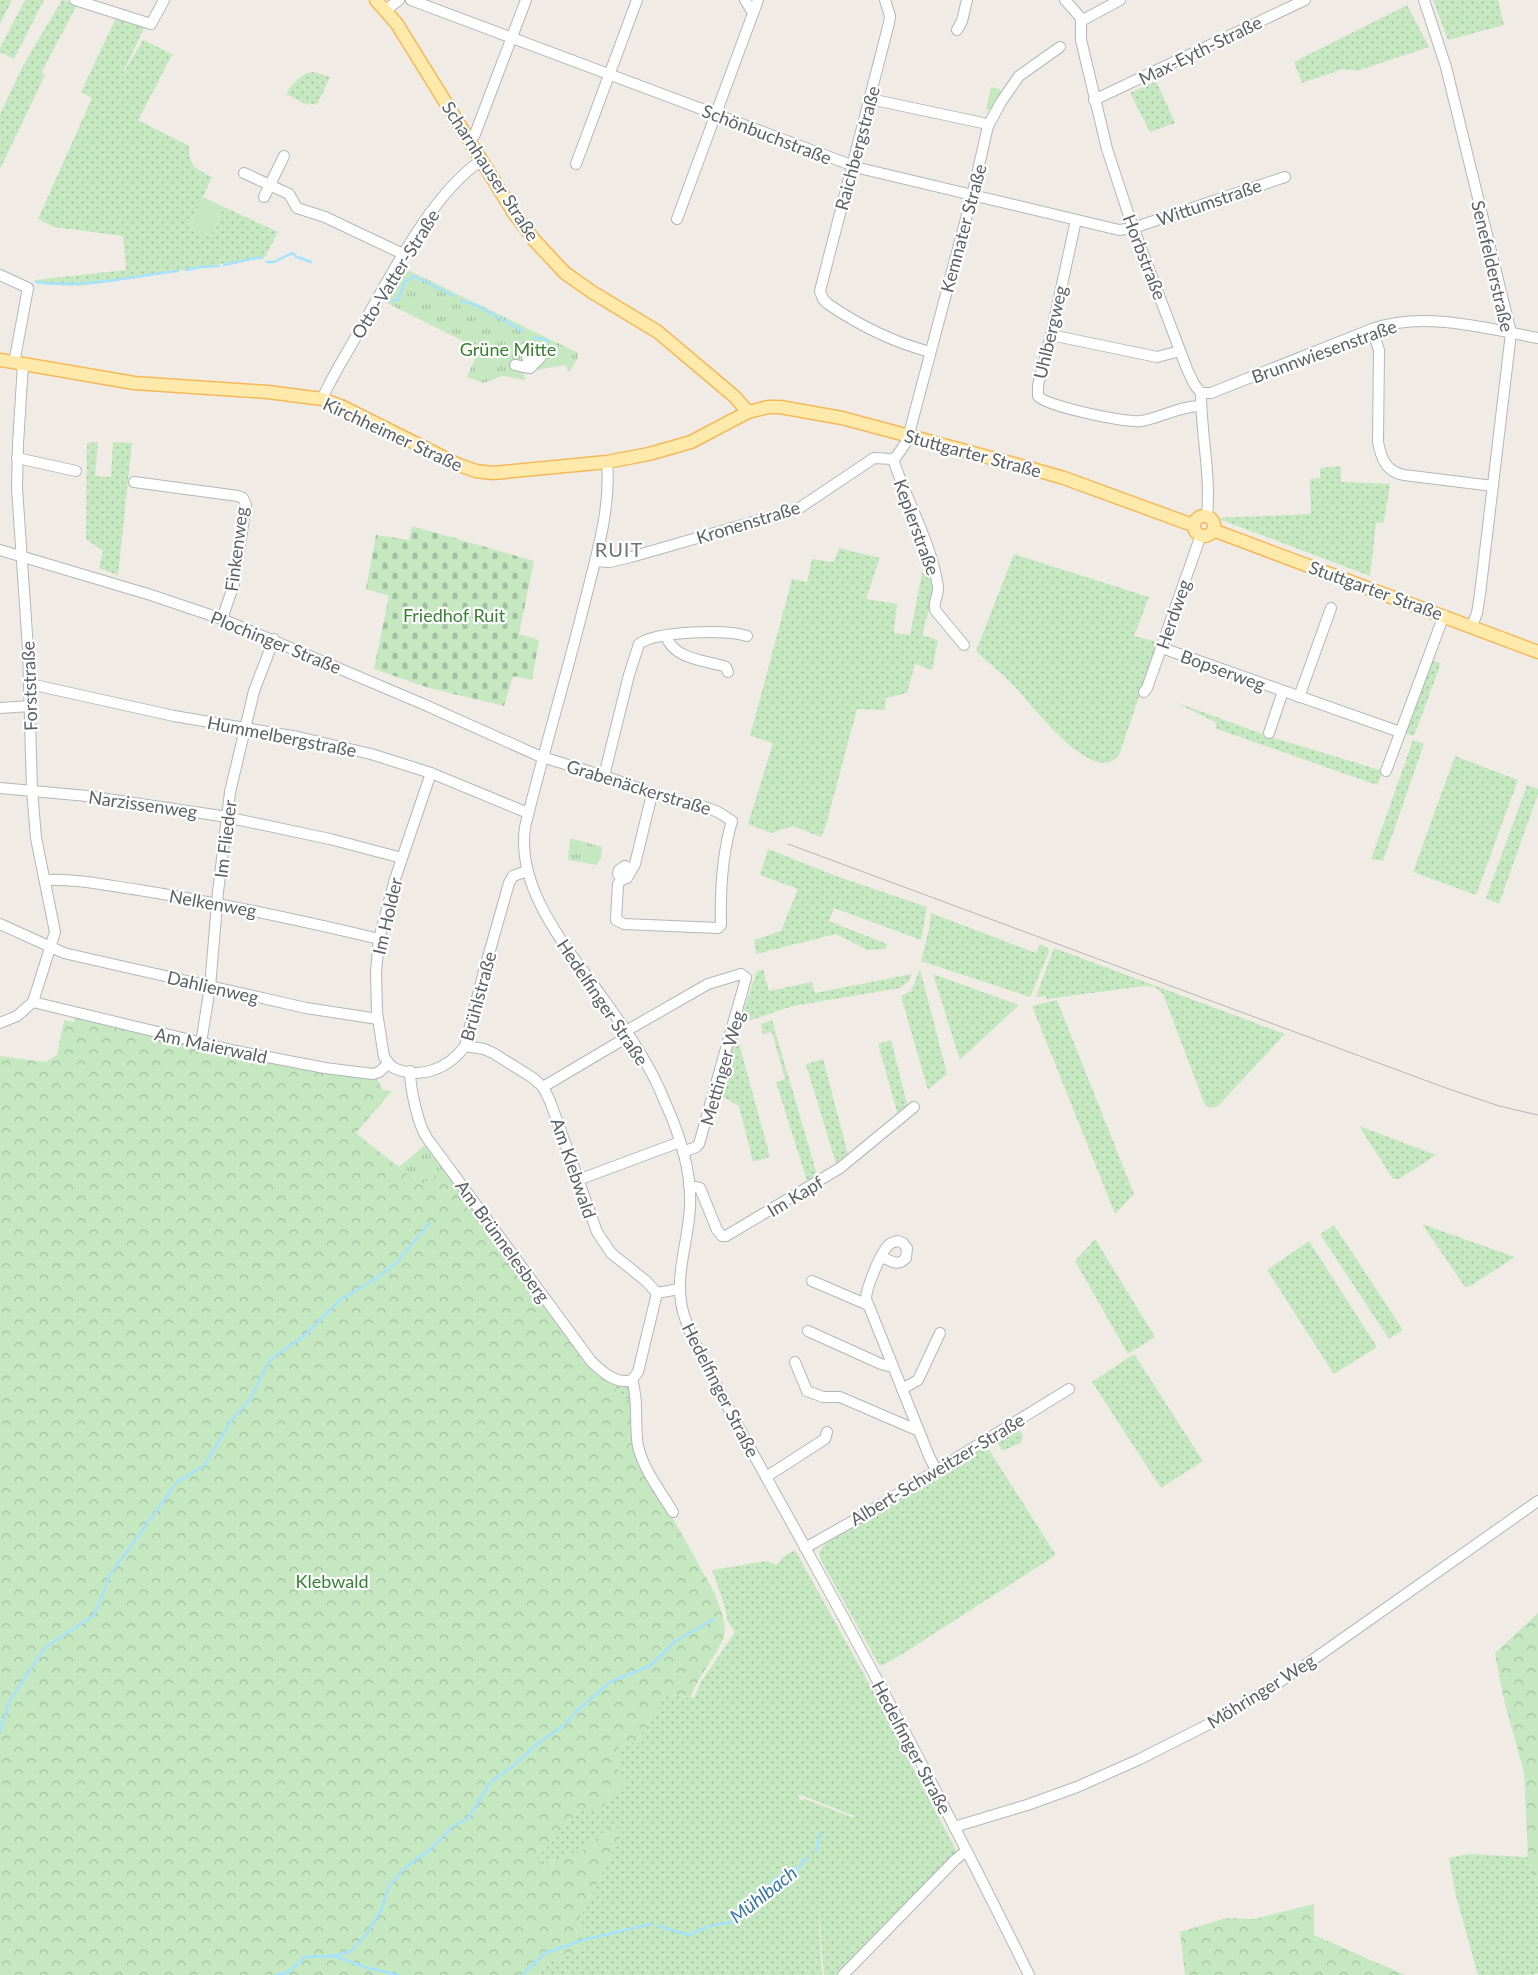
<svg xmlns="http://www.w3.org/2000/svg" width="1538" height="1975" viewBox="0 0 1538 1975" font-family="Lato,sans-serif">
	<defs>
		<pattern id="grass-dots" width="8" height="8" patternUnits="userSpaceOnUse" patternTransform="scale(1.25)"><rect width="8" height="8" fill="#c5e8c1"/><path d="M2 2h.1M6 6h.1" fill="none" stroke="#a3bfa1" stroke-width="1.8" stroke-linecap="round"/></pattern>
		<pattern id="forest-crowns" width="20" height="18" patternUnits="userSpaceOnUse" patternTransform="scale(1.25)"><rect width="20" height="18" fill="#c5e8c1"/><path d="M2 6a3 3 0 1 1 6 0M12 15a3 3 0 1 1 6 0" fill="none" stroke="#a3bfa1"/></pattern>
		<pattern id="cemetery-stones" width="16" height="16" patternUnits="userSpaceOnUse" patternTransform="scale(1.25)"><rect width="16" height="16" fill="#c5e8c1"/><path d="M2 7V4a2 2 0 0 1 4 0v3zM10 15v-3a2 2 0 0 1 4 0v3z" fill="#a3bfa1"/></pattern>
		<pattern id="park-tufts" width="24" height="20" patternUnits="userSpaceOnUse" patternTransform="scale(1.25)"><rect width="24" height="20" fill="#c5e8c1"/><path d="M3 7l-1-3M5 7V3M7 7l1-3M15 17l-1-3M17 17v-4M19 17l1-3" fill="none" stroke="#a3bfa1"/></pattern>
	</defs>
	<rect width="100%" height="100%" fill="#f0ece5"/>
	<g fill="url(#grass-dots)" fill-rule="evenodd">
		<polygon points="0,0 12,0 0,24"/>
		<polygon points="25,0 44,0 14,59 0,52 0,48"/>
		<polygon points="62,0 78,3 41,73 45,75 0,169 0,114 24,64"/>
		<polygon points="1433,0 1498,0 1504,25 1448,40"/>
		<polygon points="1407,5 1429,47 1357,71 1343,69 1302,83 1294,62"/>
		<path d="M117,16L143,24L144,28L121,77L143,40L176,56L172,55L138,120L189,146C189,167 195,168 212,177L189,228L211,236L224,207L278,232L265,257L81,286L39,284L35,280L126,270L123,236L54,227L38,219L92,98L81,92Z"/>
		<path d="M314,72L330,77L317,105L309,103L308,105L286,94C293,83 301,73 314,72Z"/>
		<polygon points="1156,81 1175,123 1150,132 1130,93"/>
		<polygon points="98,442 95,476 111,477 113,442 132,443 118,575 99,568 103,551 86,539 87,443"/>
		<polygon points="1341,466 1341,482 1390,484 1384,522 1376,523 1370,576 1216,518 1311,514 1310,479 1320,478 1320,468"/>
		<polygon points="839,548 880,558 866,599 897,604 894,633 910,635 922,573 925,573 928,564 934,591 922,635 938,640 932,670 915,664 907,693 886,698 885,710 857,709 826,825 821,837 793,826 771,833 748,824 773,743 750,736 792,579 807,582 812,559 834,562"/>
		<path d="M1014,554L1149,597L1134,636L1158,642L1119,755C1094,789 1030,702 1013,685C1002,673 988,663 976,651Z"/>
		<polygon points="1431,660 1441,663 1414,736 1404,733"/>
		<polygon points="1175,702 1271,737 1383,771 1377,785 1217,729 1215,722"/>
		<polygon points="1413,740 1424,744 1383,861 1371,859"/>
		<polygon points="1455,756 1518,780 1476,895 1413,872"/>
		<polygon points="1527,785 1538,789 1538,794 1499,904 1486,898"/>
		<polygon points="768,849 836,876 927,907 921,940 834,908 829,921 887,944 886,949 868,950 836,934 756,954 754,940 781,931 798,889 760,875"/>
		<polygon points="931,913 1036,953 1040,944 1048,948 1049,952 1030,997 921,961 929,929"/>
		<polygon points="1054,948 1285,1034 1218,1106 1210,1108 1205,1105 1163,994 1155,987 1144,986 1047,999 1045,996 1036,997"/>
		<polygon points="763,969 769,991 812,982 815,993 912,974 909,981 900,988 793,1006 739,1024 757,971"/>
		<polygon points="920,969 947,1074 928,1090 901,996 911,991"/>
		<polygon points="933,974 1019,1005 960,1060"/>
		<polygon points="1057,1000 1134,1194 1115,1214 1032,1006"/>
		<polygon points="772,1020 818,1178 808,1184 776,1082 785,1079 772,1032 763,1034 761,1024"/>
		<polygon points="736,1032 770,1157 753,1162 739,1106 720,1095"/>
		<polygon points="891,1040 908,1108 898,1115 878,1044"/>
		<polygon points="823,1059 849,1158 837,1167 806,1064"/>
		<polygon points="1359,1126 1436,1155 1399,1179 1393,1179"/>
		<polygon points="1422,1224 1515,1257 1470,1286 1465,1287"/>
		<polygon points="1334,1225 1403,1330 1389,1339 1320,1234"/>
		<polygon points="1095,1239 1155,1337 1128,1354 1075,1261"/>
		<polygon points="1309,1241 1377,1347 1334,1374 1267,1270"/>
		<polygon points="1134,1354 1203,1461 1161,1488 1092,1382"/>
		<path d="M616,1383L629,1386L634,1402C625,1399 622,1394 615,1389Z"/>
		<polygon points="1017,1427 1023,1436 1021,1443 1002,1451 996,1440"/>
		<polygon points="986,1445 1056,1555 904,1653 883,1665 879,1665 820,1558 819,1553 825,1544"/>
		<path d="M795,1550L866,1678L957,1852L838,1975H824L818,1902L822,1975H538L550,1962L585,1947L580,1918L623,1831L612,1825L584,1849L543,1865L536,1859L561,1832L579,1809L625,1784L619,1777L618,1748L637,1741L666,1694L694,1698L701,1682L735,1632L728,1622L724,1604L712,1570L767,1561L777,1565L783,1557ZM801,1795L854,1816V1818L805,1799L800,1800L798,1796Z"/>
		<polygon points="1469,1854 1528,1857 1538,1886 1538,1973 1533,1975 1478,1975 1456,1896 1449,1858"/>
	</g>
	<g fill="url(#forest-crowns)">
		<path d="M76,1016L376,1077L383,1090L392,1091L356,1133L421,1185L443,1168L557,1319L616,1383L615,1389C622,1394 625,1399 634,1402L647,1472L713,1590C718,1602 725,1618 725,1631C724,1647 696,1678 691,1697L666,1694L637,1741L618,1748L619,1777L625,1784L599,1810L579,1809L561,1832L536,1859L543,1865L584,1849L612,1825L623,1831L580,1918L585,1947L550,1962L538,1975H0V1056L46,1062L57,1055L64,1020L74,1022Z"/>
		<polygon points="1538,1613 1538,1886 1528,1857 1524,1773 1503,1696 1495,1653"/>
		<polygon points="1314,1904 1314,1935 1405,1975 1185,1975 1180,1932 1226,1918 1254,1919"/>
	</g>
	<polygon fill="url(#cemetery-stones)" points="412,526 534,561 519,634 539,640 532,680 513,676 504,706 429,688 374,669 389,596 366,589 376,535 409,540"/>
	<g fill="url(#park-tufts)">
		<polygon points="991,87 999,89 1002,92 993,112 986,109"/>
		<polygon points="410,271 578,353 578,358 570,371 568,372 566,365 524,372 525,380 503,376 483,383 467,377 479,349 387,303 403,274"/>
		<polygon points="570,838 602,847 601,858 596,865 568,860"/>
		<polygon points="426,1144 443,1168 421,1185 399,1167"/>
	</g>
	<polygon fill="#c5e8c1" points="203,197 224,207 211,236 189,228"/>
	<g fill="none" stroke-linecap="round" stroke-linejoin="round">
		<g stroke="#a6e2ff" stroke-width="2.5">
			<polyline points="267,262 274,262 292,253 297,257 311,262"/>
			<polyline points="224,265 256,258 262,258"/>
			<polyline points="186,270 201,267 219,266"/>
			<path d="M36,282C83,289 132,276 178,271"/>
			<polyline points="392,301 398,299 405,282 414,276 454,296"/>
			<polyline points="461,301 476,305 523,331"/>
			<polyline points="533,338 544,339 549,342"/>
			<polyline points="0,1732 9,1702 42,1652 46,1647 94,1615 105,1589 109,1576 177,1482 204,1466 231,1421 250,1399 270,1360 305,1335 341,1299 371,1282 394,1265 430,1223"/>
			<polyline points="816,1852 820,1834"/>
			<polyline points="658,1926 688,1935 710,1926 732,1922 743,1910 756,1901 773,1881 792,1868 797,1869 802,1864 803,1860 807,1859"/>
			<polyline points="334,1956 351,1951 366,1935 381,1910 389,1886 406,1867 431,1849 453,1826 468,1818 491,1782 514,1765 537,1744 564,1725 577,1711 610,1682 650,1666 676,1641 714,1619"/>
			<polyline points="276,1975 289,1972 305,1957 334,1956 368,1968 398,1975"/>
			<polyline points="522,1975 545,1953 583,1940 651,1924"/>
		</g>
		<g stroke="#b3b7ba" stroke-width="12">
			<g id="minor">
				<polyline points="75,0 151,24 164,0"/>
				<polyline points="411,0 859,168 1119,230 1133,228 1285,177"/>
				<polyline points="745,0 753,13"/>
				<path d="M885,0L890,16L889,23L820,291L823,299L828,304C860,326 893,342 930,352"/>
				<path d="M1065,0L1080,17L1081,21V40L1107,149L1130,219L1187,369L1194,384L1201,393C1201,435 1211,473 1207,516"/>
				<polyline points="1424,0 1446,67 1511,333 1480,594 1477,613 1472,626"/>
				<polyline points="386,10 399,0"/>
				<polyline points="1081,21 1120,0"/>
				<polyline points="957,30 962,21 967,0"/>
				<polyline points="870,99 983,123 988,126"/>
				<polyline points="1094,100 1305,0"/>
				<polyline points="470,141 475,134 526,0"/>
				<polyline points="576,164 637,0"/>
				<polyline points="244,173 289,194 297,208 325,217 403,254"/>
				<polyline points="264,197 284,156"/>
				<polyline points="677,219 758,0"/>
				<path d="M1076,220L1051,335L1038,385V396C1045,406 1126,423 1141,421C1161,418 1179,406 1200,406"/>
				<polyline points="0,275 28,288 14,363"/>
				<path d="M1372,329L1379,350L1378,442C1381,458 1386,472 1404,475L1493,486"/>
				<polyline points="1051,335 1157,357 1180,351"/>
				<polyline points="525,348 530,368"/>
				<polyline points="515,365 530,368 540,358"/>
				<path d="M1201,393H1211L1372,329C1425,311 1484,328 1538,338"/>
				<path d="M322,399C333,374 349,350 362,326C391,275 433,192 482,160"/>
				<polyline points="17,458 76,471"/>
				<path d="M893,459C907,502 931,542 938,587C939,595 933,601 935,610L964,645"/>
				<path d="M607,462C611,508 597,553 586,597C567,674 544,750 525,827C516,891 568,948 602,997C626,1030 650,1064 665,1102C680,1135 692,1171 690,1207C688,1247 671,1282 686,1321C694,1345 708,1368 719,1390C749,1448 781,1503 812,1560C887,1696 960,1835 1029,1975"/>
				<polyline points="134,482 238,496 243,498 246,505 234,584 222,619"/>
				<path d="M0,550L151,595L222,619L423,704L539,756L604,776L669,799L705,807L718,812L732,821C722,855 720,890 721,925L718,928L624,924L616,920L618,884L621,880L627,878L635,864L652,794"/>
				<polyline points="595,561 609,562 631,557 798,509 874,458 893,459 896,457 905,444 910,430 972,196 988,126 1001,102 1019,76 1060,47"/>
				<path d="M666,636C674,660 706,660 726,667L728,672"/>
				<polyline points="1162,648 1400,732"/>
				<polyline points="30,684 174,716 298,737 371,754 431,773 528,813"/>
				<polyline points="1144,692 1147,688 1201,535"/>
				<polyline points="1299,697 1331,608"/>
				<polyline points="0,708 30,706"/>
				<polyline points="1269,733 1283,691"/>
				<polyline points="1386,771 1444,615"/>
				<path d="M431,773L395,879L379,939L376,972L377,1012L384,1057L392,1067C419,1081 448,1069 465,1046L483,975L509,883L513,876L527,871"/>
				<path d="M604,776L629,675L639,644C656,631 727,629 747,636"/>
				<polyline points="0,788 87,796 221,816 330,839 402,858"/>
				<path d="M45,880C74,878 110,886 139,890C220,903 299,920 379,939"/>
				<polyline points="622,880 618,874 619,870 625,866 630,870"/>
				<polyline points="0,924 64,953 81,957 306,1008 378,1019"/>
				<polyline points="33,1002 236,1051 325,1068 373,1074 379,1072 388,1064"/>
				<polyline points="0,1023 17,1016 33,1002 55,932 36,838 32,790 28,649 17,488 18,444 23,364"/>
				<polyline points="626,1031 708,984 738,975 741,974 746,978 699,1144 696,1147 683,1152"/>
				<polyline points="201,1043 210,987 218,892 230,792 254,691 274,639"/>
				<polyline points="465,1046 484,1049 493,1053 533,1078 543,1087 550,1101 597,1232 611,1253 646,1281 657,1293 679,1289"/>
				<path d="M410,1071C410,1088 418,1125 427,1138L591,1361C601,1371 616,1385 632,1380"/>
				<polyline points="543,1087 629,1036"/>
				<polyline points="578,1180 680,1142"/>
				<polyline points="689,1186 700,1188 717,1230 722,1236 726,1236 840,1168 914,1107"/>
				<path d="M882,1257C891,1261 898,1267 906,1258L907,1248L903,1243L898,1241C895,1242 892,1242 890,1244C881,1250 866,1289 866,1299L929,1456L936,1470"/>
				<polyline points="812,1281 868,1305"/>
				<polyline points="808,1331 881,1364 893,1367"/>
				<polyline points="795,1362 807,1391 823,1397 840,1397 919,1431"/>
				<path d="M632,1380C639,1401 634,1424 638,1446C643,1469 661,1492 673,1512"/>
				<polyline points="632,1380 638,1372 657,1293"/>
				<polyline points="902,1389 918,1380 940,1333"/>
				<polyline points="766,1477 825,1439 827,1432"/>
				<polyline points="805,1548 867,1513 1069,1389"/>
				<polyline points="954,1827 1027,1805 1077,1787 1140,1759 1215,1721 1251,1700 1304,1666 1538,1501"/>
				<polyline points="843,1975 955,1860 966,1851"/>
			</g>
		</g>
		<g stroke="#f5b959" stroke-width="15">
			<g id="major">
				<polyline points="376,0 397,24 514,213 535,241 565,273 592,292 658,332 735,397 748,412"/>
				<polyline points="0,360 134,383 268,392 322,399 343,407 459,465 476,471 493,473 607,462 649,454 691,442 748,412 768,407 780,407 842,418 1022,466 1064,478 1187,523 1194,524"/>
				<circle cx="1204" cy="526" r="10"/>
				<polyline points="1213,530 1538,652"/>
			</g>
		</g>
		<use href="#minor" stroke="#fff" stroke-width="10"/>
		<use href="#major" stroke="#ffe9ab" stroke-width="12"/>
		<polyline stroke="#b4b5b6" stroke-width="1" points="788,844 1446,1088 1499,1106 1538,1115"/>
	</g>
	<g text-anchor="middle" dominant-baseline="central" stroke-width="4.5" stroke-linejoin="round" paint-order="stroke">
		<g font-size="18" fill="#5d6266" stroke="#fff">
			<text transform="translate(1200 50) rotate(-26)">Max-Eyth-Straße</text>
			<text transform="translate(767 134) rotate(21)">Schönbuchstraße</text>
			<text transform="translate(857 148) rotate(-75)">Raichbergstraße</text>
			<text transform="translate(491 171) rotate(57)">Scharnhauser Straße</text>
			<text transform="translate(1209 202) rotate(-19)">Wittumstraße</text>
			<text transform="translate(963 228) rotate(-75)">Kemnater Straße</text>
			<text transform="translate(1145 257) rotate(69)">Horbstraße</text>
			<text transform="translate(1493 266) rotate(77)">Senefelderstraße</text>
			<text transform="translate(395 274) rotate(-58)">Otto-Vatter-Straße</text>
			<text transform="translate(1050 332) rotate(-77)">Uhlbergweg</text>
			<text transform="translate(1324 351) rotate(-20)">Brunnwiesenstraße</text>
			<text transform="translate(393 434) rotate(25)">Kirchheimer Straße</text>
			<text transform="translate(973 453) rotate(15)">Stuttgarter Straße</text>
			<text transform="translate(748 522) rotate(-17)">Kronenstraße</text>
			<text transform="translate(917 527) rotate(70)">Keplerstraße</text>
			<text transform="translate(236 549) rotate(-83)">Finkenweg</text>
			<text transform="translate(1376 590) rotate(20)">Stuttgarter Straße</text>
			<text transform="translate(1173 614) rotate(-71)">Herdweg</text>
			<text transform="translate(276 642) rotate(22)">Plochinger Straße</text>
			<text transform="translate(1223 670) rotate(20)">Bopserweg</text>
			<text transform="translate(29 686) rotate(-92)">Forststraße</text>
			<text transform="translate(282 736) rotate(11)">Hummelbergstraße</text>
			<text transform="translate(639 787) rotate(17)">Grabenäckerstraße</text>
			<text transform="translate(143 804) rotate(8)">Narzissenweg</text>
			<text transform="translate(225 839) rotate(-83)">Im Flieder</text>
			<text transform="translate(213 903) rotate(10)">Nelkenweg</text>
			<text transform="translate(387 916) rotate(-77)">Im Holder</text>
			<text transform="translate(213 987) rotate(13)">Dahlienweg</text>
			<text transform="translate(478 996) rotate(-75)">Brühlstraße</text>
			<text transform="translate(603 1002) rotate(56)">Hedelfinger Straße</text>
			<text transform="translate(211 1045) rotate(12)">Am Maierwald</text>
			<text transform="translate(722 1068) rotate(-74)">Mettinger Weg</text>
			<text transform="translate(574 1168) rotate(71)">Am Klebwald</text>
			<text transform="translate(795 1196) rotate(-31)">Im Kapf</text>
			<text transform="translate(503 1241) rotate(54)">Am Brünnelesberg</text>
			<text transform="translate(721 1390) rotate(63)">Hedelfinger Straße</text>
			<text transform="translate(937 1469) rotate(-31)">Albert-Schweitzer-Straße</text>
			<text transform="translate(1261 1691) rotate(-32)">Möhringer Weg</text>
			<text transform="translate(912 1747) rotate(62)">Hedelfinger Straße</text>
		</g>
		<g font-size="18" fill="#368231" stroke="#fff">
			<text x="508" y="349">Grüne Mitte</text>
			<text x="454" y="615">Friedhof Ruit</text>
			<text x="332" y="1581">Klebwald</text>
		</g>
		<g font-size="19" font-style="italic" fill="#3a78a3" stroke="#fff">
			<text transform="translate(763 1894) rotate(-38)">Mühlbach</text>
		</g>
		<g font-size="20" letter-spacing="1" fill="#6e7478" stroke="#fff">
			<text x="619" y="549">RUIT</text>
		</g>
	</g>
</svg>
